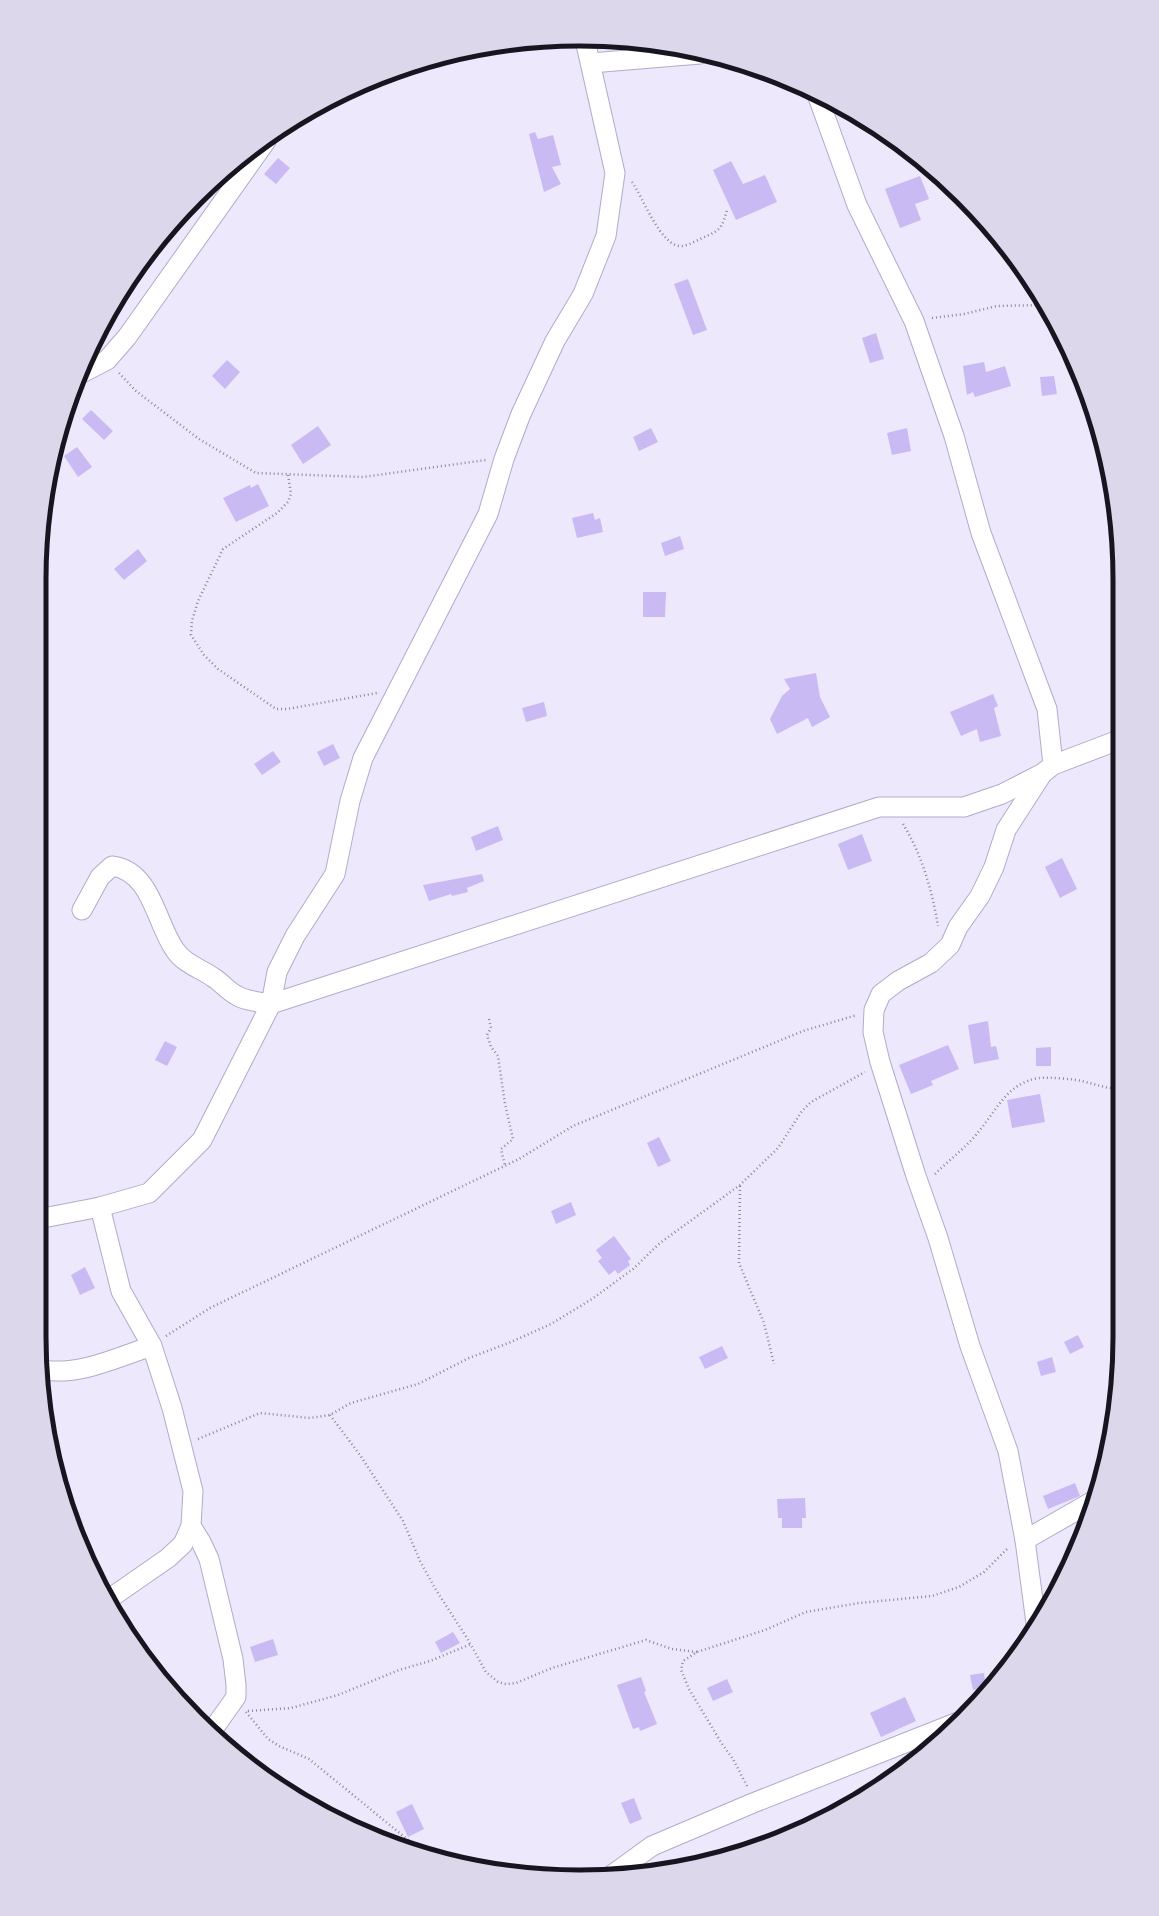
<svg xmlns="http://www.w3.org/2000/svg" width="1159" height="1916" viewBox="0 0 1159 1916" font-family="'Fira Sans',sans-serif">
	<rect width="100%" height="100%" fill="#ede8fc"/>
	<g fill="#cabaf4">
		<polygon points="535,132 538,139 553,135 561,165 552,167 561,184 544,192 529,134"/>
		<polygon points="278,158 290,168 276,184 264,174"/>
		<polygon points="731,161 743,184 765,175 777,202 736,220 713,170"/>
		<polygon points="920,176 929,199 915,204 921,220 900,228 885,189"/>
		<polygon points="688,279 707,330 693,335 674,284"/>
		<polygon points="876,333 884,359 870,363 862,338"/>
		<polygon points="227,360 240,372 225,389 212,376"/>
		<polygon points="984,362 986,372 1005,366 1011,386 975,397 973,392 967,395 963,366"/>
		<polygon points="1054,376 1057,394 1042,396 1040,377"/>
		<polygon points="91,410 113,431 104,440 82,419"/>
		<polygon points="318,426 331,445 303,464 291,445"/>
		<polygon points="651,428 658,442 639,451 633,437"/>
		<polygon points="907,428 911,451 892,455 887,433"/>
		<polygon points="77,447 92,467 78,477 64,456"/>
		<polygon points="258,484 269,506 236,522 223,498 250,485 251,488"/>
		<polygon points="593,513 595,520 600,518 603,532 577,538 572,518"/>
		<polygon points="680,536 684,549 665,556 661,543"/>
		<polygon points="138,549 147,561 124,580 114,569"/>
		<polygon points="643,592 666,592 665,617 643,617"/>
		<polygon points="816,673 820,697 830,717 812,727 808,718 777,734 770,719 782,696 790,689 784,679"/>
		<polygon points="993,694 998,706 994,708 1001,736 980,742 977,729 961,736 950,712"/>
		<polygon points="544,702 547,716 526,722 522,708"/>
		<polygon points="333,744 340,758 324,766 317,752"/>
		<polygon points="273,751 281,762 262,775 254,764"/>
		<polygon points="498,826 503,840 476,851 471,837"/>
		<polygon points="862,834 872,861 848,870 838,844"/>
		<polygon points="1062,858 1077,889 1060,898 1045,867"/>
		<polygon points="482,874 484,881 467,888 468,892 452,896 451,894 429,901 423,885"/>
		<polygon points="988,1021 991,1047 996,1046 999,1059 974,1064 968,1025"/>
		<polygon points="165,1041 177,1047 167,1066 155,1060"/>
		<polygon points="948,1045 959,1069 931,1081 933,1085 911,1094 899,1065"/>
		<polygon points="1051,1047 1051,1066 1036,1066 1036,1048"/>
		<polygon points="1040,1094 1045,1122 1012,1128 1007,1100"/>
		<polygon points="659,1137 671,1161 658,1167 647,1143"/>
		<polygon points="571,1202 576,1215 556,1224 551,1211"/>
		<polygon points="614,1236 631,1259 628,1261 630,1265 618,1274 615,1270 609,1275 598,1261 602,1258 596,1250"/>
		<polygon points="85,1267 95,1288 80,1295 71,1275"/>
		<polygon points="1078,1335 1084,1347 1070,1354 1064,1342"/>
		<polygon points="722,1346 728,1358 705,1369 699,1357"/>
		<polygon points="1052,1357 1056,1372 1041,1376 1037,1362"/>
		<polygon points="1075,1483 1080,1496 1048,1509 1043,1496"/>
		<polygon points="805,1498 806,1518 802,1518 802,1528 782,1528 782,1518 778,1518 777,1499"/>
		<polygon points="453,1632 460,1643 441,1653 435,1642"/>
		<polygon points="273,1639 278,1655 255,1662 250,1647"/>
		<polygon points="984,1673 986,1688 973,1690 970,1675"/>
		<polygon points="641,1677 646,1691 644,1692 657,1724 640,1731 639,1727 633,1729 617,1685"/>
		<polygon points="727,1679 733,1692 713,1701 707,1688"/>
		<polygon points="905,1697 916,1721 881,1737 870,1713"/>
		<polygon points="634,1798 642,1819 630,1824 621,1803"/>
		<polygon points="412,1804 424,1829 408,1837 396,1812"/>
	</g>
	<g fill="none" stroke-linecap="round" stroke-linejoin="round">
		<g stroke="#b2aaca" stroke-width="21">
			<g id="street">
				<polyline points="591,63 700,54"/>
				<polyline points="818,97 857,205 914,321 954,436 981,533 1047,709 1053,765"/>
				<polyline points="84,372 107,360 127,337 266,141"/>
				<path d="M82,910L100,877L112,866C152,871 156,924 175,950C184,964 202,969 214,978C222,983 228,991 236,995C245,1001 260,1002 271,1004L277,972L295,936L335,874L350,801L363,758L488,514L504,459L521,414L555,341L583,294L606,236L615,173L585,40"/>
				<polyline points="100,1207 121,1291 152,1346 172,1408 193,1491 191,1526 183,1544 168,1558 109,1599"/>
				<polyline points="43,1218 100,1207 149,1193 202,1140 271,1004 879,807 964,807 1002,794 1043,773 1053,765 1116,741"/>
				<path d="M44,1370C79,1376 118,1357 152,1346"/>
				<polyline points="191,1526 201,1542 209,1559 233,1659 236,1685 236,1697 214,1728"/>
				<polyline points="1025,1540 1093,1501"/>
				<polyline points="1036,1623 1025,1540 1008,1451 970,1346 938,1238 916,1176 880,1062 873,1032 874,1010 881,994 898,981 931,963 950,945 958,927 980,896 994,867 1006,830 1042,774"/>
				<polyline points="612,1875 652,1846 753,1803 958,1722"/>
			</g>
		</g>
		<g stroke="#8c8797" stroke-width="2.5" stroke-dasharray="1 3" stroke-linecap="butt">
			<path d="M632,182C643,197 661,248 682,246C689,245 696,241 702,238C720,231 722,228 727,210"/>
			<polyline points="932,318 964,314 997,306 1044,305"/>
			<polyline points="119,373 136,391 199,439 256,473 363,477 486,460"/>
			<polyline points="288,475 291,494 288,502 277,513 223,549 198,601 192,621 191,635 204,655 218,669 276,709 287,709 377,693"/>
			<path d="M903,824C922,855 932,890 938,926"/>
			<polyline points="489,1019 491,1028 487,1035 491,1047 498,1056 505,1104 513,1139 501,1149 505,1166"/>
			<path d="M935,1174C949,1160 967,1147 979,1131C997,1110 1007,1083 1039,1078C1049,1077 1072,1079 1082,1081C1094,1084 1105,1088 1118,1089"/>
			<polyline points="740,1186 739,1263 764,1323 774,1364"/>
			<polyline points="166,1336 210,1308 519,1159 573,1126 803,1031 857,1015"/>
			<polyline points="330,1415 360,1455 403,1521 420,1561 436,1590 467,1638 486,1672 498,1682 506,1684 516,1683 552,1668 646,1640 672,1649 697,1652"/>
			<polyline points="198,1439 260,1413 310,1418 330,1415 351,1403 418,1384 469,1358 511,1342 551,1324 592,1299 633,1269 660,1243 740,1185 778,1148 802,1111 811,1102 865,1072"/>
			<polyline points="248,1711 291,1708 338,1695 399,1670 430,1661 471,1644"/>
			<polyline points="246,1712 268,1739 279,1746 309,1759 424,1853"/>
			<polyline points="747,1786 733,1759 722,1744 689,1689 681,1670 683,1661 697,1652 765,1630 806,1612 859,1603 932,1596 959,1587 984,1572 1007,1549"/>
		</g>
		<use href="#street" stroke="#fff" stroke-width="19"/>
	</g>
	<path d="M0 0H1159V1916H0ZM579 46H580A533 533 0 0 1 1113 579V1337A533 533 0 0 1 580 1870H579A533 533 0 0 1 46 1337V579A533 533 0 0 1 579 46Z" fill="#dcd7ea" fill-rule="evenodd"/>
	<path fill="none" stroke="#181520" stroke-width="5" d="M579 46H580A533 533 0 0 1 1113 579V1337A533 533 0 0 1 580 1870H579A533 533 0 0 1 46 1337V579A533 533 0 0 1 579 46Z"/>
</svg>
